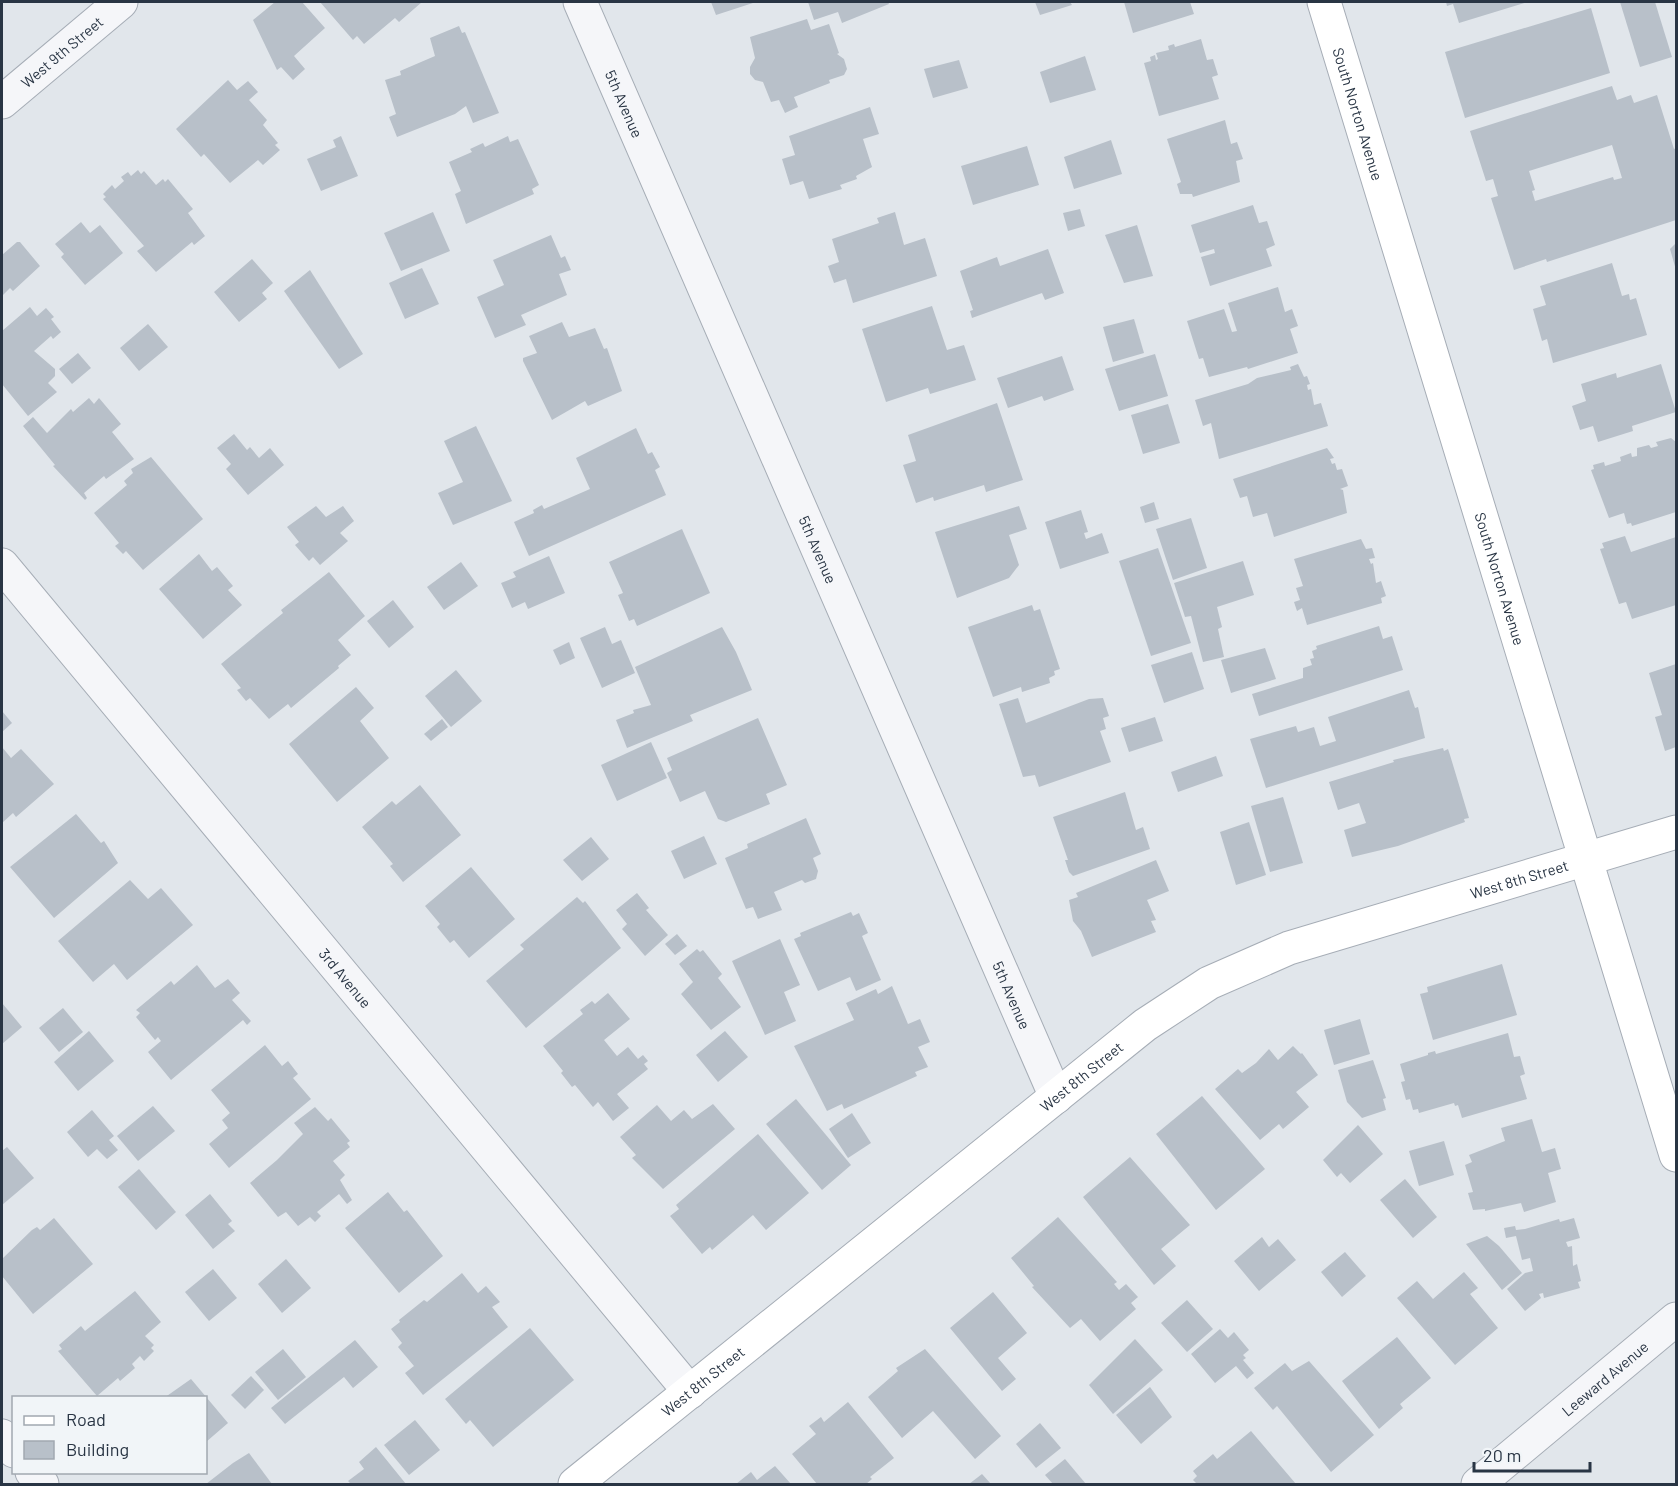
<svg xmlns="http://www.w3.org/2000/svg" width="1678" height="1486" viewBox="0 0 1678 1486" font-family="Barlow,sans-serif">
	<rect width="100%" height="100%" fill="#e1e6eb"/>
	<g fill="#b8c0c9" fill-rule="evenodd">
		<polygon points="275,2 302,2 325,28 294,56 305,69 293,80 281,67 277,70 253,20"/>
		<polygon points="320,2 422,2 399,22 395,18 364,44 357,36 353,40"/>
		<polygon points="711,2 756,2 716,15"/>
		<polygon points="808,2 888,2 889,4 842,23 838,12 814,20"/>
		<polygon points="1035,2 1070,2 1072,5 1040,15"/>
		<polygon points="1124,2 1190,2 1194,14 1133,33"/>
		<polygon points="1446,2 1528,2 1459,23 1453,4 1447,6"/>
		<polygon points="1620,2 1655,2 1672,57 1640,67"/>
		<polygon points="1591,8 1610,73 1465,118 1445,52"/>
		<polygon points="807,19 811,30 829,24 839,53 837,54 844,59 847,69 844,75 829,80 830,83 794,97 798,107 785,113 779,100 771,102 763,82 755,80 750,74 750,67 755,58 750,37"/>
		<polygon points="459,26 462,33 465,32 499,113 473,123 466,106 455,114 397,137 389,117 396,114 385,80 401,75 400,71 435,56 430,38"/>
		<polygon points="1201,39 1207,60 1213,59 1218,75 1212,77 1219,99 1159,116 1144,63 1151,61 1150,57 1155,55 1156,60 1158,59 1156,53 1169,50 1168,46 1174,44 1175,47"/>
		<polygon points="1085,56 1096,90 1050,103 1040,72"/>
		<polygon points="959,60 968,88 933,98 924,69"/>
		<polygon points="228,80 237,90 248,81 258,92 249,100 267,120 263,125 278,143 275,145 280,150 263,165 258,160 230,183 204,154 201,157 176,129"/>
		<path d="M1612,86L1617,100L1631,95L1634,103L1657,95L1674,149L1676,148V220L1547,262L1546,259L1514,270L1491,198L1498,196L1493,179L1486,181L1470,131ZM1612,145L1622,178L1614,180L1613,177L1535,201L1532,191L1535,190L1529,171Z"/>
		<polygon points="870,107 879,134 863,139 872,167 856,176 857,179 840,185 842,189 809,199 803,181 790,185 782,159 795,155 789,136"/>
		<polygon points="1225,120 1231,144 1237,142 1243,159 1236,161 1240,182 1193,197 1192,194 1180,194 1177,184 1181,182 1167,139"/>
		<polygon points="341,136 358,176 321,191 307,159 336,147 333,140"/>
		<polygon points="508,136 510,142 518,139 539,185 532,189 534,194 466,224 455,194 461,191 449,162 472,152 470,149 483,143 485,147"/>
		<polygon points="1111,140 1122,174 1074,189 1064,157"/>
		<polygon points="1027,146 1039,185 973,205 961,166"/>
		<polygon points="138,170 141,174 144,171 156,185 163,179 165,182 168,179 193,209 188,213 205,236 194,245 192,242 156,272 137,251 144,246 103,199 106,197 103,194 112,185 115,189 124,181 121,177 128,172 131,176"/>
		<polygon points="1253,205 1259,223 1267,221 1275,245 1266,249 1272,266 1210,286 1201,257 1215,253 1214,249 1200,253 1191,225"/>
		<polygon points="1080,209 1085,226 1068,231 1063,213"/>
		<polygon points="433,212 450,251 401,271 384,233"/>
		<polygon points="895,212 904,245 925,238 937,276 853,303 846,279 834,283 828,266 839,262 832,239 879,223 877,218"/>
		<polygon points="81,222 90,233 100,225 123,253 85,285 61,257 64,254 55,244"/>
		<polygon points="1137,225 1153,276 1124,283 1105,235"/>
		<polygon points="551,235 561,258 565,256 571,270 559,274 567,295 521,315 526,325 495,338 477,297 504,285 493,260"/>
		<polygon points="17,242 20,242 40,266 13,291 10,288 2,296 2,255"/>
		<polygon points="1676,243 1676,270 1670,249"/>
		<polygon points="1048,249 1064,293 1045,300 1042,293 972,318 970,311 973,310 960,271 997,257 1000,266"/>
		<polygon points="252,259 273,283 262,293 267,299 239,322 214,292"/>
		<polygon points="1612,263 1622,296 1629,294 1630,300 1636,298 1647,335 1553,363 1547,339 1542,341 1533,309 1546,305 1540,286"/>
		<polygon points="422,268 439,304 405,319 389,283"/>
		<polygon points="310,270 363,354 339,369 284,291"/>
		<polygon points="1278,287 1285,312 1292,309 1298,326 1290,329 1298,353 1248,369 1247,367 1209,377 1203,358 1199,359 1187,321 1224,309 1232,332 1237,331 1228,303"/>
		<polygon points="932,306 947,350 964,345 976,380 930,394 928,388 886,402 862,329"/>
		<polygon points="30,307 37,316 46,308 54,317 51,319 61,332 53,339 51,336 34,351 55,369 55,376 48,383 57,392 28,416 2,384 2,331"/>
		<polygon points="1134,319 1144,353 1113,362 1103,327"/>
		<polygon points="562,322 569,337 595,328 604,349 607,348 622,391 588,406 585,401 552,420 523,361 523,358 537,353 529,336"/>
		<polygon points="148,324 168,347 139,371 120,348"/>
		<polygon points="78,353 91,368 72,384 59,369"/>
		<polygon points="1155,354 1168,396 1119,411 1105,369"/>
		<polygon points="1062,356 1074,390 1044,401 1042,396 1008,408 997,378"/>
		<polygon points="1298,364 1304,377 1307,376 1310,384 1307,385 1308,390 1311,389 1314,405 1321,403 1328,426 1219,459 1211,423 1203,426 1195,400 1248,384 1257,378 1291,370 1290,367"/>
		<polygon points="1661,364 1676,412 1632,426 1633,431 1598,442 1593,426 1580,430 1572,406 1586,401 1581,384 1616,373 1617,378"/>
		<polygon points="89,398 94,404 99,398 121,424 112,432 134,459 106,479 104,476 84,493 87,498 85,500 53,466 55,465 23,426 33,417 47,433 71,409 73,412"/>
		<polygon points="997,403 1023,480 986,492 984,485 934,501 933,497 916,503 903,465 916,461 908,435"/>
		<polygon points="1168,404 1180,443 1143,454 1131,415"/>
		<polygon points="476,426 512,501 453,525 438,493 463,482 444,441"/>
		<polygon points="636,428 648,454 652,452 660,467 655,470 666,495 529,556 514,522 534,513 533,510 542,505 544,509 590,489 576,458"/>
		<polygon points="234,434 247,450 250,447 259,458 270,448 284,465 248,495 226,469 231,464 217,448"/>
		<polygon points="1671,438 1676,442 1676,512 1632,526 1631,523 1627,524 1624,513 1609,518 1591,470 1594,469 1593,465 1604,462 1605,466 1621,461 1620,457 1631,453 1632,457 1637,456 1637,448 1649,445 1651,448 1658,446 1656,442"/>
		<polygon points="1327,448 1334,458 1330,459 1332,464 1335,463 1337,470 1342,469 1348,486 1340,489 1343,490 1347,513 1274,537 1267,513 1253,517 1247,496 1240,498 1233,479"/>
		<polygon points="151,457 203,519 143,570 126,551 123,554 115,546 119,543 94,513 127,485 124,481 133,473 131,469"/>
		<polygon points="1154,502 1159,519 1145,523 1140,507"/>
		<polygon points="316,506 326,517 343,506 354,521 340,533 348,541 320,565 313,557 309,561 295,545 299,542 287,527"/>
		<polygon points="1019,506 1027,529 1009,535 1019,565 1009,578 957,598 935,532"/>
		<polygon points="1081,510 1088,532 1084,533 1086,539 1102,533 1109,553 1060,569 1045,522"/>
		<polygon points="1191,518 1207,568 1173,580 1156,529"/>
		<polygon points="682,529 710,593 637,626 634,619 629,621 618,595 623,593 609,562"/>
		<polygon points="1625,536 1631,552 1676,537 1676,605 1632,619 1626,602 1619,604 1600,549 1604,548 1602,543"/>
		<polygon points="1361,539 1366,549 1372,548 1375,558 1369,559 1371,564 1373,563 1376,583 1381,581 1386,596 1381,598 1382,603 1307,625 1302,608 1297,611 1294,602 1300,600 1296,588 1303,586 1294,559"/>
		<polygon points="1158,548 1191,643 1151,656 1119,561"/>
		<polygon points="199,554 212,571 217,567 233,586 228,590 242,605 203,639 159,589"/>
		<polygon points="549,556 565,593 528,609 525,602 512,608 501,583 516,577 513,572"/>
		<polygon points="1243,561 1254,595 1217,607 1222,627 1218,629 1224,657 1203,662 1191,616 1185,617 1174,583"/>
		<polygon points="461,562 478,586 444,610 427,587"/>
		<polygon points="329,572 365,616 338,640 351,655 338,666 339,668 291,708 288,704 269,719 250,698 246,701 237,690 241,688 221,664 283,613 281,610"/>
		<polygon points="393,600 414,627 389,648 367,621"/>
		<polygon points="1032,605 1034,611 1040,609 1060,669 1054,671 1055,675 1049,678 1050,683 1022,692 1021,687 993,697 968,627"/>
		<polygon points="1379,626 1383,639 1392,636 1403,670 1259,716 1252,694 1303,678 1303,668 1312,665 1310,659 1314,658 1312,651 1317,649 1316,646"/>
		<polygon points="605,627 612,644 621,640 635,673 602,688 580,638"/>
		<polygon points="722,627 736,652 752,690 690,715 693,721 627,748 616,720 634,713 633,710 651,705 635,667"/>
		<polygon points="569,642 575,658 560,665 553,650"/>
		<polygon points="1265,648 1276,679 1231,693 1221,660"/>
		<polygon points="1192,652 1204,689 1164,703 1151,665"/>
		<polygon points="1676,664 1676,747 1665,751 1655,717 1662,715 1649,673"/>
		<polygon points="456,670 482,701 451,727 425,696"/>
		<polygon points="356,687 374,708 360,721 389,758 337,802 289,744"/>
		<polygon points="1409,690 1415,708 1418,707 1425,738 1266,788 1250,739 1296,726 1298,732 1314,727 1320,746 1336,741 1328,717"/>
		<polygon points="1018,698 1026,723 1089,699 1103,698 1109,716 1103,718 1106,729 1100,731 1111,762 1039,787 1035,775 1023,777 999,704"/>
		<polygon points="2,711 12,723 2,732"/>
		<polygon points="1155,717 1163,741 1129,752 1121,728"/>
		<polygon points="758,718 787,785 766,794 770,804 726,822 718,819 705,791 680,802 667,773 672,770 667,758"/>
		<polygon points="442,719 448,727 431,741 424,734"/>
		<polygon points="651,742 667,778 617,801 601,765"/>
		<polygon points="2,747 11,758 21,749 54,784 16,817 13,813 2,823"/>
		<polygon points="1443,748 1444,751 1448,749 1450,755 1469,818 1464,819 1465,822 1398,846 1352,857 1344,830 1366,823 1359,803 1338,810 1329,782 1394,762 1393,760"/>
		<polygon points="1216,756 1223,776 1178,792 1171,772"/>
		<polygon points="420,785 461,835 403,882 390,866 393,864 362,827 392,801 396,805"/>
		<polygon points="1125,792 1136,830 1143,827 1150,849 1073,876 1069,872 1065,860 1068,860 1053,817"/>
		<polygon points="1283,797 1303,863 1270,872 1251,806"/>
		<polygon points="76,814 101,843 104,841 118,863 54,918 10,867"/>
		<polygon points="806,818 821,854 813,858 818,871 816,879 805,883 802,880 774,892 782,910 758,919 753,907 746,909 725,858 748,848 747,844"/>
		<polygon points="1249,822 1266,875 1236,885 1220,832"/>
		<polygon points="704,836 717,864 684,879 671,851"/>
		<polygon points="591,837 609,859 582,881 563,860"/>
		<polygon points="1156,860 1169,891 1147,900 1156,920 1151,921 1156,932 1092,957 1081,931 1073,921 1069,900 1078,897 1076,893"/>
		<polygon points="471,867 515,919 469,958 454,940 450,943 437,927 440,924 425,906"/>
		<polygon points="130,880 148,899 161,888 193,925 127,980 114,964 93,982 58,941"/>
		<polygon points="637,893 649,908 646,910 668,935 645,956 622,929 627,924 616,910"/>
		<polygon points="577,897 583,903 585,901 621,948 526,1028 486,981 524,949 520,945"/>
		<polygon points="851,912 853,916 859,913 868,933 862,936 881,980 856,991 850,977 818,991 794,939 801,936 800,933"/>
		<polygon points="677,934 687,946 675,955 665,944"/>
		<polygon points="780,939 800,985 784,992 796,1021 765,1035 732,961"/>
		<polygon points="697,949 700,952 703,950 722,974 718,978 741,1007 711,1030 681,994 693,982 679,964"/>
		<polygon points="1502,964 1517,1015 1433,1040 1420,994 1428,992 1427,987"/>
		<polygon points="197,965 215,988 228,979 240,993 232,1000 251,1021 247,1025 243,1020 171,1080 148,1052 161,1041 158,1037 155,1040 136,1017 140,1013 136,1010 171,981 174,985"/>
		<polygon points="892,986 908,1024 920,1019 930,1042 918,1047 928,1067 915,1072 917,1076 844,1109 842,1104 827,1111 794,1046 854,1020 846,1003 876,989 878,994"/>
		<polygon points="608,993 630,1019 604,1040 617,1056 628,1047 638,1059 643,1055 648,1061 644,1064 648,1069 617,1094 629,1108 613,1121 598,1102 593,1107 575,1085 572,1087 561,1073 563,1071 543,1046 583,1014 580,1010 592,1001 595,1004"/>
		<polygon points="2,1003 22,1027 2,1044"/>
		<polygon points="63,1008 83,1032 59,1052 39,1028"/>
		<polygon points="1360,1019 1370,1054 1334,1065 1324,1030"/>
		<polygon points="89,1031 114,1061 78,1091 54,1062"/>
		<polygon points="725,1031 748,1057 718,1082 696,1055"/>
		<polygon points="1508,1033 1514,1057 1520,1056 1525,1074 1520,1076 1527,1099 1462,1118 1458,1105 1455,1106 1454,1103 1419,1113 1418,1109 1413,1110 1410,1099 1406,1100 1401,1082 1405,1081 1400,1064 1428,1055 1428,1053 1435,1051 1436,1054"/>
		<polygon points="265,1045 282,1066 288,1061 298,1074 293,1078 311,1099 229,1168 209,1144 228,1128 222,1120 230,1113 211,1090"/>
		<polygon points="1293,1046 1301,1054 1302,1053 1318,1075 1296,1092 1309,1107 1283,1129 1279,1124 1260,1140 1215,1089 1238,1069 1242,1073 1256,1063 1269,1049 1278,1060"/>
		<polygon points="1373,1060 1386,1098 1383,1099 1386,1110 1362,1118 1347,1102 1338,1070"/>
		<polygon points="1202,1096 1265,1169 1216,1210 1156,1134"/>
		<polygon points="796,1099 851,1165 822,1190 766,1124"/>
		<polygon points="713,1104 735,1129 663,1189 632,1158 636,1155 620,1137 657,1105 671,1121 684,1110 692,1119"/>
		<polygon points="153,1106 175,1131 138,1161 117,1136"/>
		<polygon points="315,1107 328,1121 331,1118 350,1141 347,1143 350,1147 333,1161 345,1175 340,1180 352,1200 347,1204 339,1194 317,1212 321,1216 315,1222 310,1217 298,1226 286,1212 278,1217 250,1183 277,1160 303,1134 294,1123"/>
		<polygon points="92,1110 114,1136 109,1140 118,1150 107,1159 97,1149 88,1157 67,1132"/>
		<polygon points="852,1113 871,1143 848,1158 829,1129"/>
		<polygon points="1532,1119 1542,1152 1555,1148 1561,1169 1548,1173 1556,1202 1524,1212 1521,1203 1485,1211 1485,1209 1473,1210 1468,1193 1473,1192 1465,1165 1472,1162 1469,1155 1505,1141 1501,1128"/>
		<polygon points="1358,1125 1383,1154 1350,1183 1341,1173 1337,1177 1323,1160"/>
		<polygon points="758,1134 809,1193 766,1230 753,1215 712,1250 710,1247 702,1254 670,1216 679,1209 676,1205"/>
		<polygon points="1444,1141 1454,1175 1419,1186 1409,1151"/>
		<polygon points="7,1147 34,1178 2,1205 2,1151"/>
		<polygon points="1130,1157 1190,1225 1161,1249 1176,1266 1154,1285 1083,1197"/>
		<polygon points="139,1169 176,1212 156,1230 118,1187"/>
		<polygon points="1405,1179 1437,1217 1413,1238 1380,1200"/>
		<polygon points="388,1192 404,1212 407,1210 443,1256 399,1293 345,1228"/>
		<polygon points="210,1194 232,1221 228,1224 235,1231 213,1249 185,1215"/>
		<polygon points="1058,1217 1117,1282 1114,1284 1119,1290 1126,1284 1138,1297 1131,1303 1136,1309 1100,1341 1081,1319 1070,1328 1032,1287 1034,1286 1011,1258"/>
		<polygon points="54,1218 93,1264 33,1314 2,1276 2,1259 32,1230 37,1227 40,1230"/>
		<polygon points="1574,1218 1580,1238 1566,1242 1568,1247 1572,1246 1573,1266 1577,1264 1581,1281 1578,1282 1580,1288 1544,1298 1543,1293 1539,1294 1541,1298 1525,1311 1507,1289 1525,1273 1533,1271 1530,1258 1522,1260 1516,1236 1506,1238 1504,1228 1515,1226 1516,1230 1525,1229 1559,1219 1560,1222"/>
		<polygon points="1487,1236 1499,1246 1522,1273 1502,1290 1466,1244"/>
		<polygon points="1262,1237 1269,1247 1278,1239 1296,1260 1259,1291 1234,1261"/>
		<polygon points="1345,1252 1366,1276 1342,1297 1321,1272"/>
		<polygon points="286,1259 311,1288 282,1313 258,1284"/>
		<polygon points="213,1269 237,1298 209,1321 185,1292"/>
		<polygon points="1464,1272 1478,1288 1470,1294 1498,1328 1455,1365 1397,1298 1417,1281 1433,1299"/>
		<polygon points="462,1273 478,1293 486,1286 500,1302 492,1307 508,1327 423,1395 405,1373 414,1366 398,1347 402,1343 391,1329 400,1322 399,1320 424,1300 427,1302"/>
		<polygon points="135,1291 161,1322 145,1336 154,1345 151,1348 154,1351 144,1361 140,1356 132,1364 135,1368 120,1381 118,1378 97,1396 58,1351 62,1349 59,1345 81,1326 85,1331"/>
		<polygon points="993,1292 1027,1333 998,1358 1016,1379 1002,1391 950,1328"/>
		<polygon points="1187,1300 1213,1329 1187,1352 1161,1323"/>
		<polygon points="530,1328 574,1380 493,1447 470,1420 466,1424 445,1399"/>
		<polygon points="1220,1329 1228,1338 1234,1332 1249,1350 1243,1355 1246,1358 1243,1360 1254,1373 1247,1379 1236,1366 1215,1383 1191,1354"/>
		<polygon points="1397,1337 1431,1378 1400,1404 1403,1408 1379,1429 1342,1381"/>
		<polygon points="1135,1339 1163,1370 1113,1414 1089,1385"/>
		<polygon points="355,1340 378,1367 353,1388 344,1377 285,1424 271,1408"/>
		<polygon points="283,1349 306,1377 278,1400 255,1372"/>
		<polygon points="925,1349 1001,1436 975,1459 933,1411 902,1438 868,1397 898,1371 896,1368"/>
		<polygon points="1309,1361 1374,1435 1331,1472 1277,1406 1273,1410 1254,1388 1285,1363 1292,1371"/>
		<polygon points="251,1376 264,1390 245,1409 231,1395"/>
		<polygon points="191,1379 228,1423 206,1442 206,1398 164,1398"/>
		<polygon points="1150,1387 1172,1417 1141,1444 1116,1415"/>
		<polygon points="848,1402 894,1458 870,1477 872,1479 866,1484 817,1484 792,1454 816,1434 809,1426 821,1417 824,1422"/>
		<polygon points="415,1420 440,1450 409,1475 384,1445"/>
		<polygon points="1040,1423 1061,1448 1036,1468 1016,1444"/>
		<polygon points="1251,1431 1296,1484 1197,1484 1193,1480 1197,1476 1193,1471 1213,1454 1217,1459"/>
		<polygon points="376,1447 406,1484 351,1484 348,1481 364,1469 359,1462"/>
		<polygon points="249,1453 272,1484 206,1484 233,1463"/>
		<polygon points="1065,1459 1086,1484 1053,1484 1045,1475"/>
		<polygon points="775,1466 791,1484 736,1484 751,1472 757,1480"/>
		<polygon points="982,1474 991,1484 969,1484"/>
	</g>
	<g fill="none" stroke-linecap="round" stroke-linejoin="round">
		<g stroke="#a6adb6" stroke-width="35">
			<g id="street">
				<path id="s1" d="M580,2L1056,1097"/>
				<path id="s2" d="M2,102L121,2"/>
				<path id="s3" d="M2,565L690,1392"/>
				<polyline points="2,1436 14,1451"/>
				<polyline points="32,1472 42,1484"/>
				<path id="s4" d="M1478,1484L1676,1319"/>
			</g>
		</g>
		<g stroke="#a6adb6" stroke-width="35">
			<g id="secondary">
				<path id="s5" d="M1324,2L1676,1155"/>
				<path id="s6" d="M575,1484L1145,1025L1209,983L1289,948L1676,832"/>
			</g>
		</g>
		<use href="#street" stroke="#f5f6f9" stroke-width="33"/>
		<use href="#secondary" stroke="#fff" stroke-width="33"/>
	</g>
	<g text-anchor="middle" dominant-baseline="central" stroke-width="4.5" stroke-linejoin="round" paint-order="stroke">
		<g font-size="15" fill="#293544" stroke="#f1f5f8">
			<text stroke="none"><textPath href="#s2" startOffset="78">West 9th Street</textPath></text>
			<text stroke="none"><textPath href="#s1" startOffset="111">5th Avenue</textPath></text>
			<text stroke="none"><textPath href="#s5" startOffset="117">South Norton Avenue</textPath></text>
			<text stroke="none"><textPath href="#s1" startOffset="597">5th Avenue</textPath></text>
			<text stroke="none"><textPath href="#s5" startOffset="603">South Norton Avenue</textPath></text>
			<text stroke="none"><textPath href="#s6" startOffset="1136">West 8th Street</textPath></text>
			<text stroke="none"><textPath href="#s3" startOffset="537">3rd Avenue</textPath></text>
			<text stroke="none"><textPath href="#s1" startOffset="1083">5th Avenue</textPath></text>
			<text stroke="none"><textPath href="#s6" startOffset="650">West 8th Street</textPath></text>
			<text stroke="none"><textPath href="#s4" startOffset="165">Leeward Avenue</textPath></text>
			<text stroke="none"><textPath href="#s6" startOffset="164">West 8th Street</textPath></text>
		</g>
	</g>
	<rect width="1678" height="1486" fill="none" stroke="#293544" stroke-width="6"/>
	<rect x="12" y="1396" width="195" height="78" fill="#f1f5f8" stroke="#a1a8b0" stroke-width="1.5"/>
	<rect x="24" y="1416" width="30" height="9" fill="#ffffff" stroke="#a1a8b0" stroke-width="1.5"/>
	<text x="66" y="1426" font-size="18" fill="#293544">Road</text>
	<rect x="24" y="1441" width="30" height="18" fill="#b8c0c9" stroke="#a1a8b0" stroke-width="1.5"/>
	<text x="66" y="1456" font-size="18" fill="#293544">Building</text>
	<path d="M1474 1462v9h116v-9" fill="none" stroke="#293544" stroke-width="3"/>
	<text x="1483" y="1462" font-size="18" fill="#293544" stroke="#f1f5f8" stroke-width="4.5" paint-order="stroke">20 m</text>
</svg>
